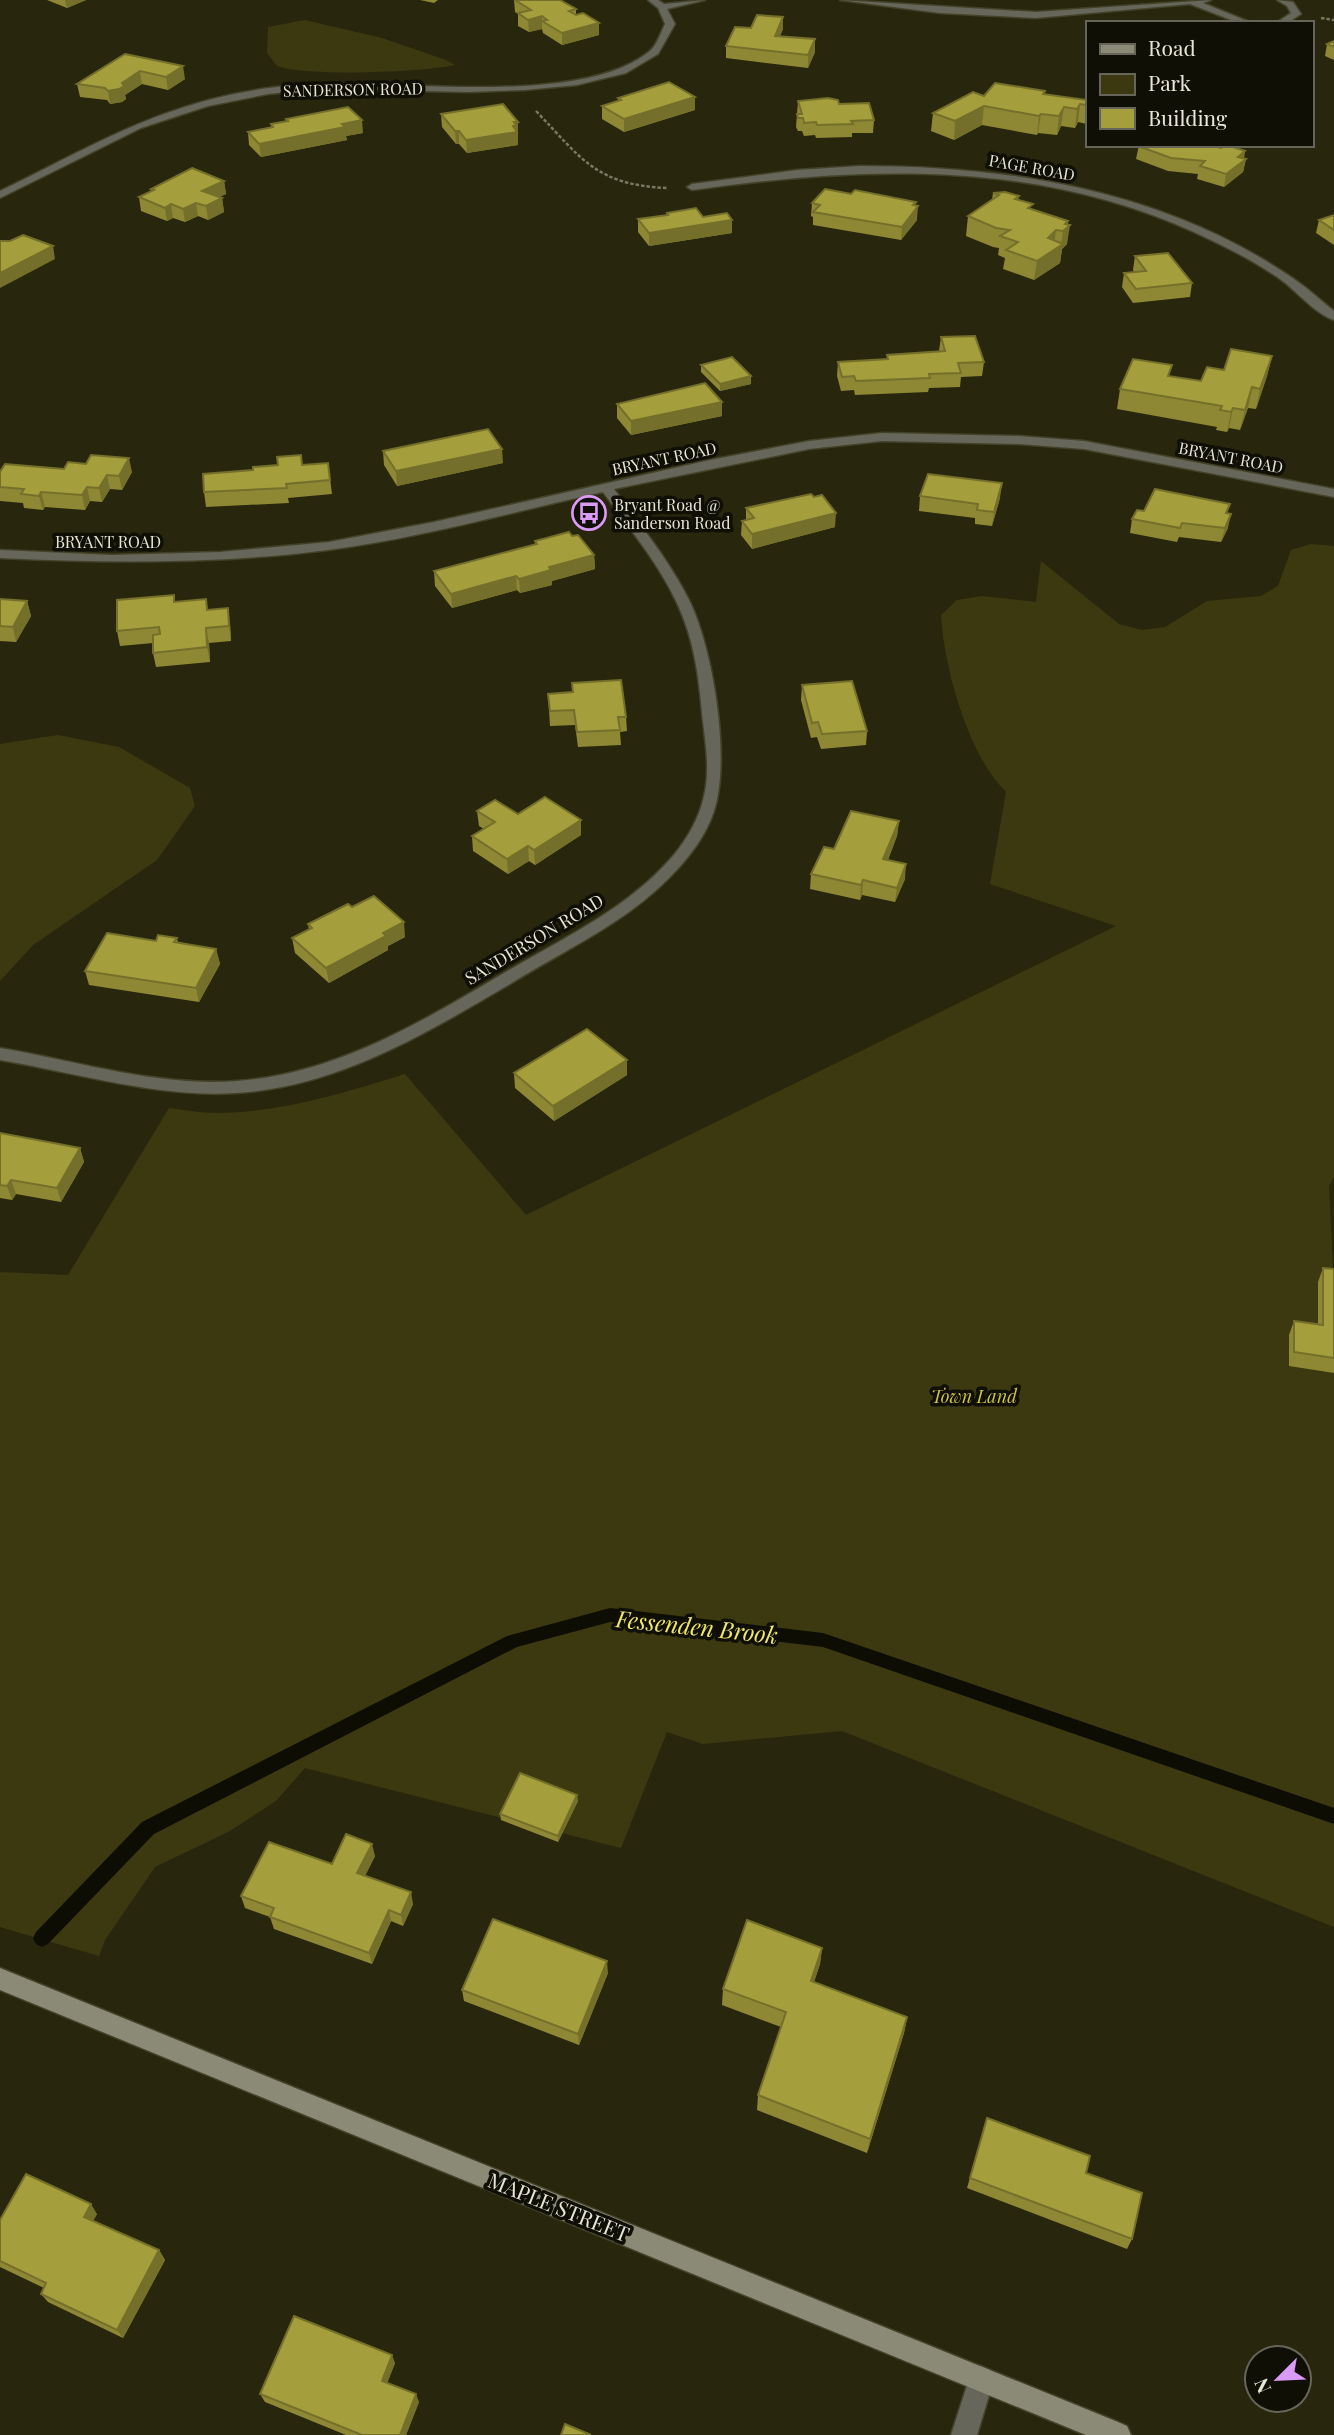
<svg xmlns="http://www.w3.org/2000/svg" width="1334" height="2435" viewBox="0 0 1334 2435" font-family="'Playfair Display',serif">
	<rect width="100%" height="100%" fill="#28270d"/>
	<g fill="#3c3911">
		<path d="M305,20L382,38L446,60L455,65C422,72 307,77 277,66L267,53L268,27Z"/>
		<path d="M1311,544L1334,546V1177L1329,1186L1334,1287V1927L842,1731L703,1744L667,1732L621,1848L305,1768L276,1801L230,1831L155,1867L105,1940L99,1956L0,1927V1272L68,1275L169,1108C185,1110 202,1113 218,1113C283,1112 344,1093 405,1074L526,1215L1116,926L990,884L1006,792C968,755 944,667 941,615L957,600L982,596L1036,602L1041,561L1119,624L1142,630L1165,627L1207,601L1261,596L1278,586L1291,550Z"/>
		<polygon points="58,735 119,747 190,788 195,806 157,860 33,945 0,981 0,744"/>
	</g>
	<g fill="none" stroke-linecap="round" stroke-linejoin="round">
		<polygon fill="#0e0d03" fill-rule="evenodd" points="610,1608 823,1633 1334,1808 1334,1824 823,1647 610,1622 517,1647 154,1834 48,1944 42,1947 36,1944 33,1938 36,1932 142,1822 507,1636"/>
		<g stroke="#434229" stroke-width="3">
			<g id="street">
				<path d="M648,0H658L664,4L705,0L667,9L675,24L658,54L626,73L577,85L525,90L470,92L316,89L268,94L208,106L141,128L0,198V191C81,152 143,113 234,94C268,87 303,83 339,83C419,83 586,104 650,51C657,45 661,32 665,24L658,8Z"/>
				<polygon points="840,0 1036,12 1211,0 1203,3 1252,23 1239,23 1190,4 1036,18 940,13"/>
				<polygon points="1277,0 1293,2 1301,14 1287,23 1276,23 1291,13 1287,6"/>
				<path d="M860,166C1010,166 1161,190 1288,275C1304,285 1319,299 1334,311V320C1316,314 1299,294 1284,282C1257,262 1226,247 1196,233C1034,159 864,166 692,190L687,187L692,184L797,170Z"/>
				<path d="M882,433L1019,436L1084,441L1334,489V497L1084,449L1019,444L882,441L809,449L614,489C640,525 669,560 689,600C713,648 731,759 714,811C706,836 688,859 669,878C625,923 563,951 510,984C425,1034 337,1087 236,1093C158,1098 77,1073 0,1060V1048C77,1061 159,1087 237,1081C334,1074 418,1024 499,976C559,940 627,910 673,856C687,839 699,819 704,796C710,771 706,747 703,722C699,679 695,640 676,601C657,561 628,527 603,492C512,512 420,538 328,550C219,564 110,563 0,558V550L112,555L220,552L329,542L434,522L710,460L809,441Z"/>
				<polygon points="981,2366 990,2370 994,2379 977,2435 951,2435 972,2370"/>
			</g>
		</g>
		<g stroke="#434229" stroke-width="3">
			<polygon id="secondary" points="0,1968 1118,2422 1127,2426 1131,2435 1086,2435 0,1990"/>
		</g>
		<g stroke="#797863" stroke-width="2.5" stroke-dasharray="3.5 2" stroke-linecap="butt">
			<polyline points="1321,18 1334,20"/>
			<path d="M536,111C582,159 596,185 667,188"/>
		</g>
		<use href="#street" fill="#66665a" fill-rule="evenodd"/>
		<use href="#secondary" fill="#8b8a77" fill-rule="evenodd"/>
	</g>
	<g fill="#8e8834">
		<polygon points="47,0 86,0 67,8"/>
		<polygon points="420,0 438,0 434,3"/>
		<polygon points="514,0 576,9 576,15 599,35 562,45 543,33 542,29 529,32 518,26 518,14 515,12"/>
		<polygon points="783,17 783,29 780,36 815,39 815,52 808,68 726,58 726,46 751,28"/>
		<polygon points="1334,41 1334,60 1325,56 1327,44"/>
		<polygon points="125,54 185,79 168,90 142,84 125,95 126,99 122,102 110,104 107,100 80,97 77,84"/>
		<polygon points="1045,94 1087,100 1087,124 1078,122 1075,128 1061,126 1057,135 1038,133 1037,135 982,125 954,140 931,131 933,113 984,96"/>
		<polygon points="618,98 695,110 624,132 602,119 602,106 618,101"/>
		<polygon points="798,101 839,104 874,120 873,133 852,133 852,137 816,138 815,135 804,136 802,131 798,131 796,127"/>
		<polygon points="441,114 518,122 518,145 467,153 459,144 456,144 442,127"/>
		<polygon points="286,119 363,133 346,136 347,140 261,157 249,145 248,132 271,127 271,124 286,121"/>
		<polygon points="1139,145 1232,145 1232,147 1245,151 1244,158 1246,159 1243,172 1224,187 1197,179 1198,174 1168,171 1136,159"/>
		<polygon points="224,181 226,194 219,197 222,198 224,212 208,220 198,216 185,222 173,218 167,221 141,211 139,197 151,191 151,189"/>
		<polygon points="993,193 1019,196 1018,200 1032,209 1068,221 1067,244 1062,249 1060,263 1034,280 1003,269 1005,258 998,255 999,248 993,247 966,236 968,216 992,200"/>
		<polygon points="812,203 915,206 917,220 901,240 813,225 813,217 811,216"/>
		<polygon points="667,213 703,217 732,233 649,246 638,232 638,219 667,215"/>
		<polygon points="1334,215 1334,245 1316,233 1319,220"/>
		<polygon points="1135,256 1192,283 1190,297 1133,303 1122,287 1124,273 1134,272 1133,270"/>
		<polygon points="941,337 984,362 982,376 961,377 960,387 929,388 928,392 855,395 854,390 841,391 837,376 838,362 887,359 887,355 939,351"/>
		<polygon points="1272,356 1267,376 1256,409 1248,408 1240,430 1229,428 1227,432 1216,430 1217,427 1117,409 1120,389 1170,376 1201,381 1224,370"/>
		<polygon points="701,365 751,384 720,391 701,372"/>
		<polygon points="722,402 722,416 631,435 617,418 617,404"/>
		<polygon points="383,451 503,463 397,486 384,465"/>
		<polygon points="328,463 332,494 288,498 289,503 206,507 204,492 253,470"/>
		<polygon points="64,469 132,472 122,490 110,489 102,502 90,501 85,510 45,507 43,510 24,508 23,503 0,501 0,472"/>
		<polygon points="920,496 1000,498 992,526 975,524 975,518 919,511"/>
		<polygon points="746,508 835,527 752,549 741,535 742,521 746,520"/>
		<polygon points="1144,511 1228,513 1228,528 1221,542 1179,537 1177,542 1130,533 1132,519"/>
		<polygon points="572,536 594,555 595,569 552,581 552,585 520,593 517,590 452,608 435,586 434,571 535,545 535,541"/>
		<polygon points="0,599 27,601 31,616 16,642 0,641"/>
		<polygon points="206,599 208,610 230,623 231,641 209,643 210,662 156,667 153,653 153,643 120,646 117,631 175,602"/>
		<polygon points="572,683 626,717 627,731 620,732 621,745 578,747 575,725 550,726 548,694 572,692"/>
		<polygon points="802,685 867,731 866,745 821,749 817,737 811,738 801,700"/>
		<polygon points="477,811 581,820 581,835 535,865 529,861 508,874 473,851 472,836 484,829 479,826"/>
		<polygon points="899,821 897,836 888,860 905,879 895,902 862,895 860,900 810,889 811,874 834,849"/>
		<polygon points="352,907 405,937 388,946 388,950 329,983 295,953 292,938 309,930 308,924"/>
		<polygon points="177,938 178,943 216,949 220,964 199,1002 89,985 85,971 156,941"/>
		<polygon points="514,1073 627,1075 554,1121 515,1088"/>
		<polygon points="0,1133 80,1148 84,1162 61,1202 16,1194 12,1200 0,1198"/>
		<polygon points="1323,1268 1334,1269 1334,1373 1289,1366 1289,1335 1294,1321 1318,1324 1318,1282"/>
		<polygon points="578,1801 558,1842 501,1820 500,1814"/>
		<polygon points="375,1856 365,1876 413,1904 403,1926 391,1921 372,1964 274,1929 270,1917 245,1908 241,1896 332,1864"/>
		<polygon points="822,1948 820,1964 814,1982 907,2017 904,2033 867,2153 757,2110 758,2095 781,2027 722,2005 723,1989"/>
		<polygon points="608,1973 579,2045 464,2001 462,1990"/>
		<polygon points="984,2129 1132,2239 1127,2249 967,2188"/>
		<polygon points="97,2214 93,2221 159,2250 165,2260 123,2338 48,2302 41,2294 44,2288 0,2267 0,2220"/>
		<polygon points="395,2363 387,2383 419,2402 406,2435 346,2435 265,2402 260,2394"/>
	</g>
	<g fill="#746f2a">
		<polygon points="65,0 86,0 67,8"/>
		<polygon points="542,16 542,29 529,32 528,20"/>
		<polygon points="783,17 783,29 774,49 775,36"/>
		<polygon points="599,23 599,35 562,45 562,33"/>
		<polygon points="815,39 815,52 808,68 808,55"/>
		<polygon points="183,66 185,79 168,90 166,77"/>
		<polygon points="140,71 142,84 125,95 126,99 122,102 110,104 108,91"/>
		<polygon points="695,97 695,110 624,132 624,119"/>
		<polygon points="1080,104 1078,122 1075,128 1077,109"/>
		<polygon points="984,106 982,125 954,140 955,121"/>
		<polygon points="1064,107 1061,126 1057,135 1059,116"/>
		<polygon points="1041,114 1038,133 1037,135 1039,116"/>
		<polygon points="362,120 363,133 346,136 347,140 261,157 259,144"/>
		<polygon points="514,122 518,122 518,145 467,153 466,140"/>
		<polygon points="455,131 459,131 459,144 456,144"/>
		<polygon points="1245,151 1243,161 1246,159 1243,172 1224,187 1226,174 1238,157"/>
		<polygon points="224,181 226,194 204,204 202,191"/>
		<polygon points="222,198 224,212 208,220 206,206"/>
		<polygon points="916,202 915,211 918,206 917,220 901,240 902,227"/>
		<polygon points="196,203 198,216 185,222 183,209"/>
		<polygon points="171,204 173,218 167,221 165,208"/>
		<polygon points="732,220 732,233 649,246 649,233"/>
		<polygon points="1068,221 1067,227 1070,225 1067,244 1062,249 1060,263 1034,280 1037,261 1048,238 1056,230 1054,249 1061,245 1063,231 1065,224"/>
		<polygon points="53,246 55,259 0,288 0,273"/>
		<polygon points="1272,356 1267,376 1256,409 1260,389"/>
		<polygon points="751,376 751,384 720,391 720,384"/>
		<polygon points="1252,387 1248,408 1240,430 1245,410"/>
		<polygon points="722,402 722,416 631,435 631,421"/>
		<polygon points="1233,408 1229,428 1227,432 1231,412"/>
		<polygon points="502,449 503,463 397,486 396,471"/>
		<polygon points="129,458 132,472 122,490 119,476"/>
		<polygon points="107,475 110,489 102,502 99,488"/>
		<polygon points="1002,483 1000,498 992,526 994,512"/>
		<polygon points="87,487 90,501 85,510 82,495"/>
		<polygon points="41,492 45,507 43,510 39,496"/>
		<polygon points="836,513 835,527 752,549 752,534"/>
		<polygon points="1231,514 1228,528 1221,542 1225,528"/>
		<polygon points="594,555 595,569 552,581 552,585 520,593 519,579 549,567"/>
		<polygon points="516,576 517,590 452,608 451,594"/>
		<polygon points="27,601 31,616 16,642 13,627"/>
		<polygon points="228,608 230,623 231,641 229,626"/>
		<polygon points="206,628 209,643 210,662 207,647"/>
		<polygon points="581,820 581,835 535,865 534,850"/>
		<polygon points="899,821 897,836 882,874 883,859"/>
		<polygon points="528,846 529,861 508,874 507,859"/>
		<polygon points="906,864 905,879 895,902 897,888"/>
		<polygon points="863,880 862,895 860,900 861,885"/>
		<polygon points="404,922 405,937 388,946 388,950 329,983 326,968 383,933"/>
		<polygon points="216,949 220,964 199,1002 196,988"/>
		<polygon points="627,1060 627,1075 554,1121 553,1106"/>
		<polygon points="80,1148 84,1162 61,1202 57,1188"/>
		<polygon points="11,1180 16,1194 12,1200 7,1186"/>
		<polygon points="577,1795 578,1801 558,1842 558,1836"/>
		<polygon points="372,1844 375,1856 360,1885 357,1873"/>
		<polygon points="411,1892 413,1904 403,1926 401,1915"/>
		<polygon points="389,1910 391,1921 372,1964 369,1953"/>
		<polygon points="822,1948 820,1964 809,1997 811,1981"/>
		<polygon points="607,1961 608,1973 579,2045 578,2034"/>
		<polygon points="907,2017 904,2033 867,2153 870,2139"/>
		<polygon points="91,2204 97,2214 90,2226 84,2217"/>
		<polygon points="159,2250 165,2260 123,2338 117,2330"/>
		<polygon points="392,2355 395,2363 385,2389 382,2381"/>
		<polygon points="416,2394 419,2402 406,2435 400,2435"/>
	</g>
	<g fill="#a59e3c" stroke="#746f2a" stroke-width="2">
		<polygon points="515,0 560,0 576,9 569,11 576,15 583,13 599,23 562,33 542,21 547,20 542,16 528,20 518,13 531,10"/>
		<polygon points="757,15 783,17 775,36 815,39 808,55 726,46 735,27 751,28"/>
		<polygon points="1334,41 1334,47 1327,44"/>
		<polygon points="125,54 183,66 166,77 140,71 122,83 124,86 119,89 108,91 105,88 77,84"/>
		<polygon points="669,82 695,97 624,119 602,106 621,100 618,98"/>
		<polygon points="995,83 1045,91 1043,94 1087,100 1087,105 1080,104 1077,109 1064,107 1059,116 1041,114 1039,116 984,106 955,121 933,113 973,92 984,96"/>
		<polygon points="828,98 838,100 839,104 869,103 874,120 851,121 853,124 817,125 816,122 804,123 803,118 798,118 797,114 802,114 798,101"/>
		<polygon points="503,104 518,122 514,122 516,125 513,126 517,132 466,140 459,131 455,131 441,114"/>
		<polygon points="348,107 362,120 342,124 345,127 259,144 248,132 273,127 271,124 288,121 286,119"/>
		<polygon points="1139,145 1211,145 1221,148 1227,145 1245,151 1238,157 1246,159 1226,174 1200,166 1205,161 1171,158 1138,146"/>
		<polygon points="192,168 224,181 202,191 222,198 206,206 196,203 183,209 171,204 165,208 139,197 154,190 151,189"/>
		<polygon points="825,189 851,194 855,190 916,202 913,205 918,206 902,227 813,212 820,205 812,203"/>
		<polygon points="1005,192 1019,196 1015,199 1033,204 1028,208 1068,221 1065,224 1070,225 1063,231 1056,230 1048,238 1063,244 1037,261 1006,250 1018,242 1000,236 1010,230 996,228 968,216 999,195 993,193"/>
		<polygon points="696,208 703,217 727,213 732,220 649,233 638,219 668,215 667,213"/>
		<polygon points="1334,215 1334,230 1319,220"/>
		<polygon points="23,235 53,246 0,273 0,241 10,241"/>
		<polygon points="1168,253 1192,283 1136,289 1124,273 1146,271 1135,256"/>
		<polygon points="975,336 984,362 958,363 961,373 929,374 930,378 856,381 854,376 842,377 838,362 888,359 887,355 945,351 941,337"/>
		<polygon points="1231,349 1272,356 1260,389 1252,387 1245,410 1233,408 1231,412 1220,410 1222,406 1120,389 1133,359 1172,365 1168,376 1201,381 1207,367 1224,370"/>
		<polygon points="732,357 751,376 720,384 701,365"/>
		<polygon points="705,383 722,402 631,421 617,404"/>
		<polygon points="488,429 502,449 396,471 383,451"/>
		<polygon points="91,455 129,458 119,476 107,475 99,488 87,487 82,495 41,492 39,496 21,494 24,489 0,487 0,472 5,464 64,469 68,462 86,464"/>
		<polygon points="301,455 302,465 328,463 330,480 286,484 287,488 204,492 203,474 253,470 253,467 278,465 277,457"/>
		<polygon points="928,474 1002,483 994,512 977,510 978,504 920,496"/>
		<polygon points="1155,489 1230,504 1226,513 1231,514 1225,528 1182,523 1180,528 1132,519 1137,510 1144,511"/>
		<polygon points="811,494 814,497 822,495 836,513 752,534 742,521 754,518 746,508"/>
		<polygon points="569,532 572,536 578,535 594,555 549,567 551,570 519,579 516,576 451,594 434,571 537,544 535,541"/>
		<polygon points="174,595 174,602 206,599 207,610 228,608 229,626 206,628 207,647 153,653 153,635 160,634 159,627 117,631 117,600"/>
		<polygon points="0,599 27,601 13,627 0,626"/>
		<polygon points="621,680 626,717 618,717 620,730 577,732 574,710 550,711 548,694 573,692 572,683"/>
		<polygon points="852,681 867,731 822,734 818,722 812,723 802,685"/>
		<polygon points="545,797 581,820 534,850 528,846 507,859 472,836 495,822 477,811 495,800 518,814"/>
		<polygon points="851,811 899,821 883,859 906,864 897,888 863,880 861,885 811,874 824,847 834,849"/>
		<polygon points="374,896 404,922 383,933 386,936 326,968 292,938 312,928 308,924 348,904 352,907"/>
		<polygon points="107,933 156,941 158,935 177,938 174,942 216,949 196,988 85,971"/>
		<polygon points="587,1029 627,1060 553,1106 514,1073"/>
		<polygon points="0,1133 80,1148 57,1188 11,1180 7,1186 0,1185"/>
		<polygon points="1323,1268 1334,1269 1334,1358 1294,1352 1294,1321 1323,1325"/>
		<polygon points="520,1773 577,1795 558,1836 500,1814"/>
		<polygon points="346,1834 372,1844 357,1873 411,1892 401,1915 389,1910 369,1953 270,1917 274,1908 241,1896 269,1842 332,1864"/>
		<polygon points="493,1919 607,1961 578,2034 462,1990"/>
		<polygon points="747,1920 822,1948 811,1981 907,2017 870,2139 758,2095 786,2012 723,1989"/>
		<polygon points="987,2118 1090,2156 1086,2173 1142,2193 1132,2239 970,2178"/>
		<polygon points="26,2174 91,2204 84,2217 159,2250 117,2330 41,2294 46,2283 0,2261 0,2220"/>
		<polygon points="294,2316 392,2355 382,2381 416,2394 400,2435 362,2435 260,2394"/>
		<polygon points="565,2424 591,2435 561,2435"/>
	</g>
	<defs>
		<g id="bus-ring" transform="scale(1.75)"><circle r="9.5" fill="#100f05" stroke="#da9af6" stroke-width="1.5"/><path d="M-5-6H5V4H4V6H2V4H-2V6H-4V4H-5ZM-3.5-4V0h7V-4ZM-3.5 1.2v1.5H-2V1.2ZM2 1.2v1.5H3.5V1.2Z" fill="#da9af6"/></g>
	</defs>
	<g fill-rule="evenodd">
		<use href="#bus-ring" x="589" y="513"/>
	</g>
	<g text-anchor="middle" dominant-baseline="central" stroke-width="7" stroke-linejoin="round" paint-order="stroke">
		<g font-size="16" fill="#e6e5d6" stroke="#100f05">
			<text transform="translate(353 89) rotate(-1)">SANDERSON ROAD</text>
			<text transform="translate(1032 167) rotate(10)">PAGE ROAD</text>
			<text transform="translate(1231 457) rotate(11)">BRYANT ROAD</text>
			<text transform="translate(664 458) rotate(-12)">BRYANT ROAD</text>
			<text x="108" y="541">BRYANT ROAD</text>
		</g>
		<g font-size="16" fill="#e6e5d6" stroke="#100f05" text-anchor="start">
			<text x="614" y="504">Bryant Road @<tspan x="614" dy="18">Sanderson Road</tspan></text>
		</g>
		<g font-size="18" fill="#e6e5d6" stroke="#100f05">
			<text transform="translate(534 939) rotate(-31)">SANDERSON ROAD</text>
		</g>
		<g font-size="18" font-style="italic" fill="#cfc540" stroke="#100f05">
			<text x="974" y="1396">Town Land</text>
		</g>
		<g font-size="21" fill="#e6e5d6" stroke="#100f05">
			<text transform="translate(559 2206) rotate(22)">MAPLE STREET</text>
		</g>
		<g font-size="23" font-style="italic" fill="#f1e868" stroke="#100f05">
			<text transform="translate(697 1626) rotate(6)">Fessenden Brook</text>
		</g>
	</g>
	<rect x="1086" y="21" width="228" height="126" fill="#100f05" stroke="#666559" stroke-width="2"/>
	<rect x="1100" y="44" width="35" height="10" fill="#8b8a77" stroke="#666559" stroke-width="2"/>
	<text x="1148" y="56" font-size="21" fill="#e6e5d6">Road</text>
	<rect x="1100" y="74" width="35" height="21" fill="#3c3911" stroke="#666559" stroke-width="2"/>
	<text x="1148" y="91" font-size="21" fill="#e6e5d6">Park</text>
	<rect x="1100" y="108" width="35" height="21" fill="#a59e3c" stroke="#666559" stroke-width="2"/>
	<text x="1148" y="126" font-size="21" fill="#e6e5d6">Building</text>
	<g transform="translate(1278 2379) rotate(246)"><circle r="33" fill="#100f05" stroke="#666559" stroke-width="2"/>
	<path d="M0-5L12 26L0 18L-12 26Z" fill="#da9af6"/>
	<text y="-10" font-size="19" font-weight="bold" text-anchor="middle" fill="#e6e5d6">N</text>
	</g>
</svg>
